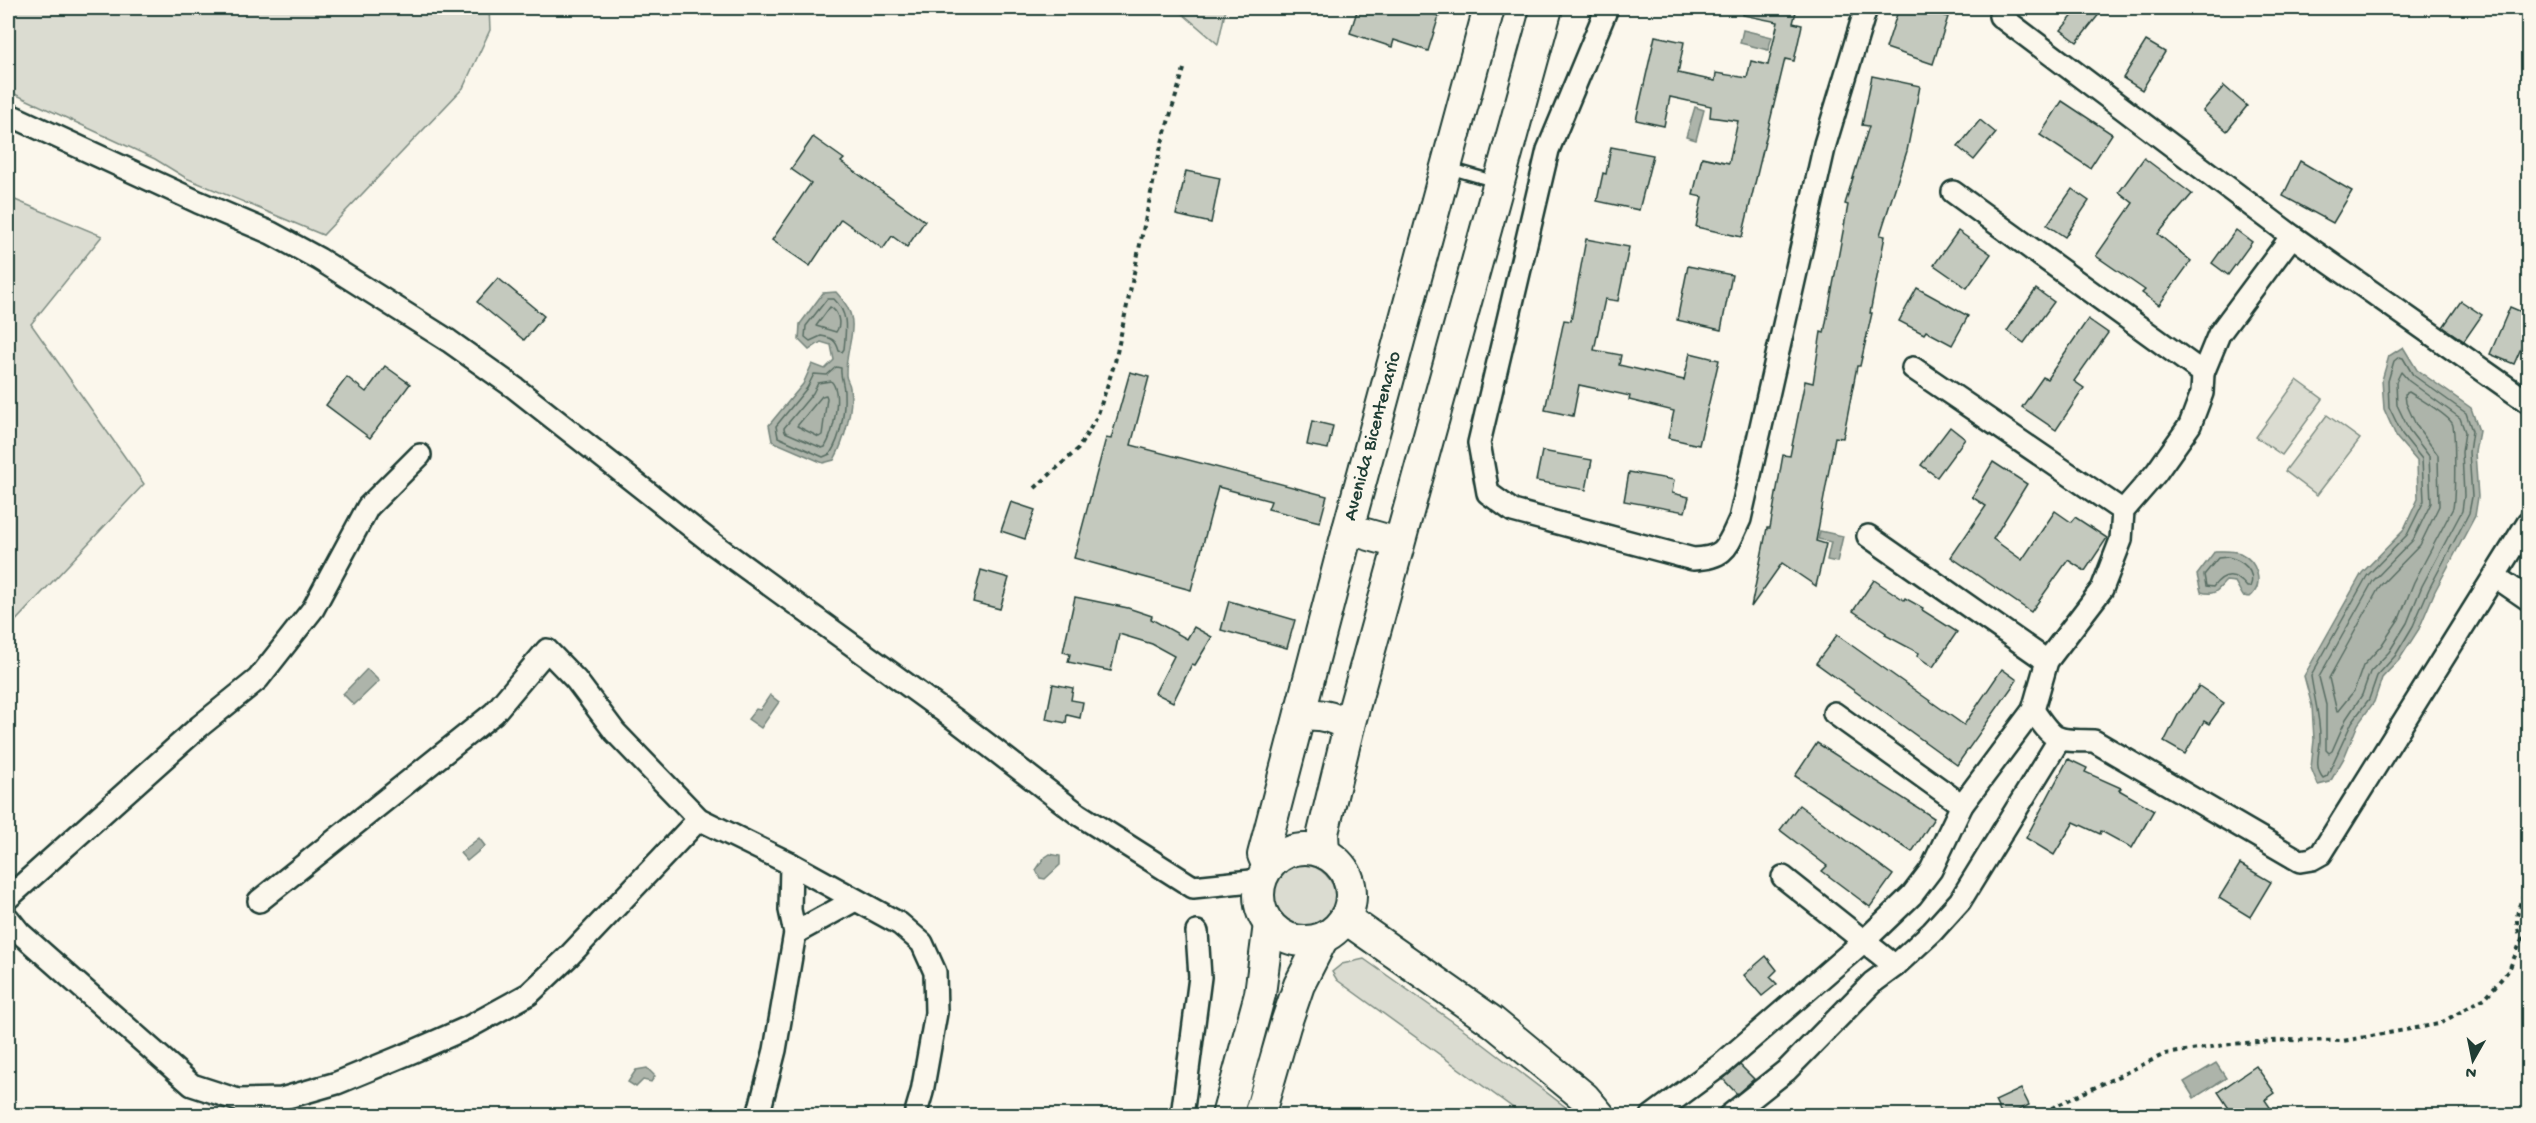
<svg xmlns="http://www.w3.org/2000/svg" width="2536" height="1123" viewBox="0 0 2536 1123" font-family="'Gochi Hand',sans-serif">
	<rect width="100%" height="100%" fill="#fbf7ec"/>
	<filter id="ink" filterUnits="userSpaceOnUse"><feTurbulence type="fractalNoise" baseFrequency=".0167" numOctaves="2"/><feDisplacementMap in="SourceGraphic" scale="12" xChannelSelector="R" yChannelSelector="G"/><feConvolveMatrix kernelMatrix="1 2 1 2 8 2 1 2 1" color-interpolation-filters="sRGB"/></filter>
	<g filter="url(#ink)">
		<g fill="#dbdcd1" stroke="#7d8c82" stroke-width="1.5">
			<polygon points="8,8 489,8 490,30 463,88 323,235 186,178 155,159 8,91"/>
			<polygon points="1176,8 1226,8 1218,44"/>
			<polygon points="8,197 102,236 31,324 144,484 8,629"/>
			<polygon points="2297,380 2323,399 2282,455 2256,437"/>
			<polygon points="2327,415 2360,439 2317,495 2285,471"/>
			<circle cx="1303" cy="897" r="32"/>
			<polygon points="1364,959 1466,1031 1576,1115 1523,1115 1337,980 1332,972 1342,964"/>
		</g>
		<g fill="#adb4aa" stroke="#74847b" stroke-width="1.5">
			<polygon points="1743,30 1772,37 1768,50 1740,43"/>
			<polygon points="1695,107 1704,110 1696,140 1686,137"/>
			<path d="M836,292C866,323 845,340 846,375C846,380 850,383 850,388C854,408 844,442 834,460L823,463L772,441L769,425L803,384L812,364L825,369L834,360L831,345L821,342L809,350L799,340L800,324L823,293Z"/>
			<polygon points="2403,347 2417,370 2471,408 2479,431 2475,452 2478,497 2475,516 2435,591 2419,629 2399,660 2382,678 2374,702 2358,724 2344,758 2330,782 2318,785 2311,768 2314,740 2312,706 2304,676 2362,573 2403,531 2418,499 2417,461 2397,438 2384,409 2382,380 2389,356"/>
			<polygon points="1820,531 1843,536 1837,562 1827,560 1831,542 1818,539"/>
			<path d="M2215,551C2223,551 2232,550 2240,553C2257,561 2265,584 2250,597L2243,596L2235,582L2226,581C2217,590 2216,596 2201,592L2197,575Z"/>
			<polygon points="367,669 379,681 354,705 343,694"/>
			<polygon points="770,695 779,702 761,728 748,719 756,709 760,710"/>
			<polygon points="479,838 485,846 467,861 460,853"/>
			<polygon points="1050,854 1060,856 1060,865 1045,879 1040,878 1036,870 1044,858"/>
			<polygon points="2216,1063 2226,1078 2194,1098 2184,1082"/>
			<polygon points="647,1068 655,1076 651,1082 643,1080 636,1087 628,1082 636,1070"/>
		</g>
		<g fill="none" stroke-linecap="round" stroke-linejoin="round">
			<g stroke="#586d63" stroke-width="1.5">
				<path d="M827,299H834C849,314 846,329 844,349L842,352L839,351C836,340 832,338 821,336L810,341L805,337L806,326Z"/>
				<path d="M830,307C838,311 842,324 836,332L816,326Z"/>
				<path d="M2399,357L2403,358L2413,375L2466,413L2472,431L2469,452L2472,497L2469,513L2429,589L2413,626L2395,656L2377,676L2369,699L2352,722L2327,776L2323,778C2314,767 2319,755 2320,742C2321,719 2314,698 2311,676L2367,576L2407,535L2424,501L2422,459L2402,434L2389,407L2388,381L2394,361Z"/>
				<path d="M836,367L841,368C840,377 844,383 844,392C845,413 841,437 830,454L823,457L778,437L776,426L807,388L814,374L827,375Z"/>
				<polygon points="2401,372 2409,381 2460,418 2465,432 2462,452 2464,496 2462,511 2422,586 2407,623 2389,652 2370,672 2362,695 2346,719 2332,751 2329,753 2326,750 2326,705 2319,677 2373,581 2413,540 2431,503 2429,456 2409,430 2397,405 2396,382"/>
				<path d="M831,381C843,393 833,434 825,447L822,448L785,432L784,428L813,393L818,383Z"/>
				<path d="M2409,392C2420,399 2445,413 2452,423C2456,428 2455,498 2453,508L2414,582L2399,619L2381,646L2363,666L2354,691L2337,712L2329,678L2380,586L2420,545L2439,506L2438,455L2416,425L2406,403L2405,394Z"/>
				<polygon points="822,396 826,395 827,398 822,435 819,437 797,426"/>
				<path d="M2228,557C2242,560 2257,571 2250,587H2247C2235,572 2224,572 2213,587L2206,586L2204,575L2218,558Z"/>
			</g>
		</g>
		<g fill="#c4c9be" stroke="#1f3d34" stroke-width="1.5">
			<polygon points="1358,8 1414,8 1439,16 1428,51 1394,40 1392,47 1350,33"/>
			<polygon points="1744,8 1797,8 1793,23 1802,25 1794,61 1785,59 1742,237 1696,227 1702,197 1693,195 1702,157 1729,163 1738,121 1710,117 1711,106 1670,97 1664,126 1636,120 1655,36 1684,42 1678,73 1715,81 1716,73 1747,78 1751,61 1768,65 1778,22 1743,15"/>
			<polygon points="1899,8 1920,8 1948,17 1933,64 1886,48"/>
			<polygon points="2079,8 2104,8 2077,42 2061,30"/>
			<polygon points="2146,41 2165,52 2142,90 2123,78"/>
			<polygon points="1872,76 1920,86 1907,151 1880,235 1885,236 1870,313 1872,313 1860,366 1857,366 1843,438 1835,437 1816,541 1826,544 1816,586 1782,563 1751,607 1767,528 1770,528 1783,455 1790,456 1805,381 1813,383 1821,332 1824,333 1848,205 1845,204 1869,126 1862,125"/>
			<polygon points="2224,86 2247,106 2227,131 2203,111"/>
			<polygon points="2062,101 2112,134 2090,168 2040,135"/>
			<polygon points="1980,120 1996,133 1974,160 1958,147"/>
			<polygon points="813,137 844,159 841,162 925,221 907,247 892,236 883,249 841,219 810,266 772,240 811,183 791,169"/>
			<polygon points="1611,147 1653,155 1639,210 1597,201 1603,173 1606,174"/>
			<polygon points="2144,158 2192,194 2158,234 2191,261 2159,305 2142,293 2145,290 2096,256 2133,203 2119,192"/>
			<polygon points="2300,161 2352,191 2333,223 2283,196"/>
			<polygon points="1186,171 1220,178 1211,223 1176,215"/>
			<polygon points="2072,189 2089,201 2065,237 2047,225"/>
			<polygon points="2236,230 2252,242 2228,275 2212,263"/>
			<polygon points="1958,231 1991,254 1967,288 1934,265"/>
			<polygon points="1586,239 1629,247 1618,301 1605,299 1594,350 1621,355 1619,365 1684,380 1690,353 1719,360 1699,445 1668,438 1674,411 1629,400 1630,396 1579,385 1573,416 1545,410 1564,320 1571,321"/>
			<polygon points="1688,266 1732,275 1721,330 1677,320"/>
			<polygon points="498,278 544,316 524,340 477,302"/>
			<polygon points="1917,288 1968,316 1952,345 1926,331 1924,334 1899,321"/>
			<polygon points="2036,289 2054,302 2024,343 2007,331"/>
			<polygon points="2461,301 2482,315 2464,341 2443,327"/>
			<polygon points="2510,307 2529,315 2529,330 2514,364 2490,354"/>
			<polygon points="2088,319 2108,333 2074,381 2084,388 2056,430 2022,407 2043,377 2047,379"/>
			<polygon points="385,366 410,384 370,438 326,405 347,377 366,392"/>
			<polygon points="1130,372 1149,377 1131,445 1327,496 1320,522 1268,509 1271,501 1218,487 1191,590 1074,558 1106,438 1111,439"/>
			<polygon points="1312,421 1333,426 1328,449 1307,445"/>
			<polygon points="1950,427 1965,439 1937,477 1921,465"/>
			<polygon points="1542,451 1592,460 1586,490 1536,481"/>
			<polygon points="1993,462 2027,484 1993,539 2022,560 2055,511 2071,522 2075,517 2107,538 2085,571 2068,560 2031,612 1951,557 1986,506 1972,497"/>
			<polygon points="1629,472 1674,480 1672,493 1689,497 1685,512 1624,501"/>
			<polygon points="1011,502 1035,510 1025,539 1001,531"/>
			<polygon points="981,570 1009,578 1000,609 973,602"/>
			<polygon points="1874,580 1904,600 1905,598 1923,608 1922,610 1957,632 1933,667 1917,656 1919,653 1885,635 1886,633 1853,611"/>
			<polygon points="1075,597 1128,608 1152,616 1151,619 1187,639 1194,627 1212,637 1195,665 1192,664 1173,702 1155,693 1174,656 1152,644 1119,634 1111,671 1068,662 1070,654 1063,652"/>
			<polygon points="1229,601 1295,620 1287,648 1221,630"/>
			<polygon points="1837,635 1964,725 2002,669 2017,680 1957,765 1816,663"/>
			<polygon points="1053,684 1073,688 1071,700 1083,702 1080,718 1067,715 1066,723 1046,719"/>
			<polygon points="2199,686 2224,703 2209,724 2204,721 2185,754 2164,742 2178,715"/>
			<polygon points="1817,743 1934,818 1912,852 1795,776"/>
			<polygon points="2068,759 2087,768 2085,772 2121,788 2119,790 2154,810 2132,848 2101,831 2100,834 2074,822 2054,855 2026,838"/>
			<polygon points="1799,805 1893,875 1870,907 1822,871 1827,866 1780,830"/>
			<polygon points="2240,864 2271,882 2250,917 2219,898"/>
			<polygon points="1766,956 1777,970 1770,977 1777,984 1762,996 1744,975"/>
			<polygon points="1740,1065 1754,1079 1737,1094 1723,1079"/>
			<polygon points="2256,1066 2275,1093 2265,1100 2276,1116 2234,1116 2218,1092"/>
			<polygon points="2021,1089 2029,1105 2008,1116 2002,1116 1995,1101"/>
		</g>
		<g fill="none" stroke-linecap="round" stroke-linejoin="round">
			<g stroke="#1f3d34" stroke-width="15">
				<polyline id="lane" points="1448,168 1497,182"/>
			</g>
			<g stroke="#1f3d34" stroke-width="26">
				<g id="street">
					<path d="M1607,8L1548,150L1479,443L1488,493L1513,511L1693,559C1727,558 1727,546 1740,519L1825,144L1866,8"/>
					<polyline points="2000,16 2292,236 2528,402"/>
					<polyline points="8,114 198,202 271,233 319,259 449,341 515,388 712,543 957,721 1078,814 1193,887 1261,880"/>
					<polyline points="1953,192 2203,373"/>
					<polyline points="1913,368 2123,511"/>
					<polyline points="1868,536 2047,661"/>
					<polyline points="2496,577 2528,599"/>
					<path d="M2033,710C2055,743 2056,740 2094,741L2300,861L2312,859L2321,854L2528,522"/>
					<polyline points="1834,713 1962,805"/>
					<polyline points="1783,877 1895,966"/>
					<polyline points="8,898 200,726 258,679 313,609 368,507 420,455"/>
					<polyline points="259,901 494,713 547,650 576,680 615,732 699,819 791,864 900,924 922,943 935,972 936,1013 922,1092 915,1116"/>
					<polyline points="8,918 20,933 192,1085 238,1100 281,1099 337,1083 412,1052 469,1027 529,994 569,956 699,819"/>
					<polyline points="795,933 855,900"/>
					<polyline points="758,1116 775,1050 795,933 790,910 791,864"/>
					<polyline points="1182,1116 1200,977 1197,932"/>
					<polyline points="1652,1116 1722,1064 1864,941 1912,895 1931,870 1962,805 2033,710 2047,661 2102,589 2121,540 2123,511 2156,473 2190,425 2202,393 2203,373 2219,334 2292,236"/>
					<polyline points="1729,1116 1787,1070 1872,983 1895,966 1932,932 1960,901 2059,740"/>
				</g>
			</g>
			<g stroke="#1f3d34" stroke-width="34">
				<g id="secondary">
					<polyline points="1348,529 1398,543"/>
					<path d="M1300,715C1318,713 1333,716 1349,726"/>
					<circle cx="1305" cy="895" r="46"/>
					<polyline points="1324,853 1323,833 1349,726 1547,8"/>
					<path id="s1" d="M1268,867L1263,855L1348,529L1489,8"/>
					<polyline points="1345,918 1493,1022 1584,1097 1600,1116"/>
					<polyline points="1227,1116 1260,994 1269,924"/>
					<polyline points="1259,1116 1285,1026 1299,985 1323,938"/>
				</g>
			</g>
			<g stroke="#1f3d34" stroke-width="4" stroke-dasharray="4.5 4.5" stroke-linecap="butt">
				<polyline points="1035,488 1078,449 1097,417 1115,362 1161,146 1184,69"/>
				<path d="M2528,886C2517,907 2510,927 2528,946"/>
				<polyline points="2035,1116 2165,1054 2231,1044 2287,1040 2343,1041 2439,1024 2485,998 2509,970 2522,939"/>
			</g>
			<use href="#lane" stroke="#fbf7ec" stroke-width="10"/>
			<use href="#street" stroke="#fbf7ec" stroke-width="21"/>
			<use href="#secondary" stroke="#fbf7ec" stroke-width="30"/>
		</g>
	</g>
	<g text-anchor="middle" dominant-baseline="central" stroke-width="5" stroke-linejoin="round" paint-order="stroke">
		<g font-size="20" fill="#1f3d34" stroke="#fbf7ec">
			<text stroke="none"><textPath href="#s1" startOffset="446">Avenida Bicentenario</textPath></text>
		</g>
	</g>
	<rect width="2536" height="1123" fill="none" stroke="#fbf7ec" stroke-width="30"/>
	<rect x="15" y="15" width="2506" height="1093" fill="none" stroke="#1f3d34" stroke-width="2" filter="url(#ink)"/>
	<g transform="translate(2473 1060) rotate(189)" stroke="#fbf7ec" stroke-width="4.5" paint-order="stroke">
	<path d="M0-4.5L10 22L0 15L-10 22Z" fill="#1f3d34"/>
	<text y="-9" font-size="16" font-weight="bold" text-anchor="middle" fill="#1f3d34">N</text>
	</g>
</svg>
